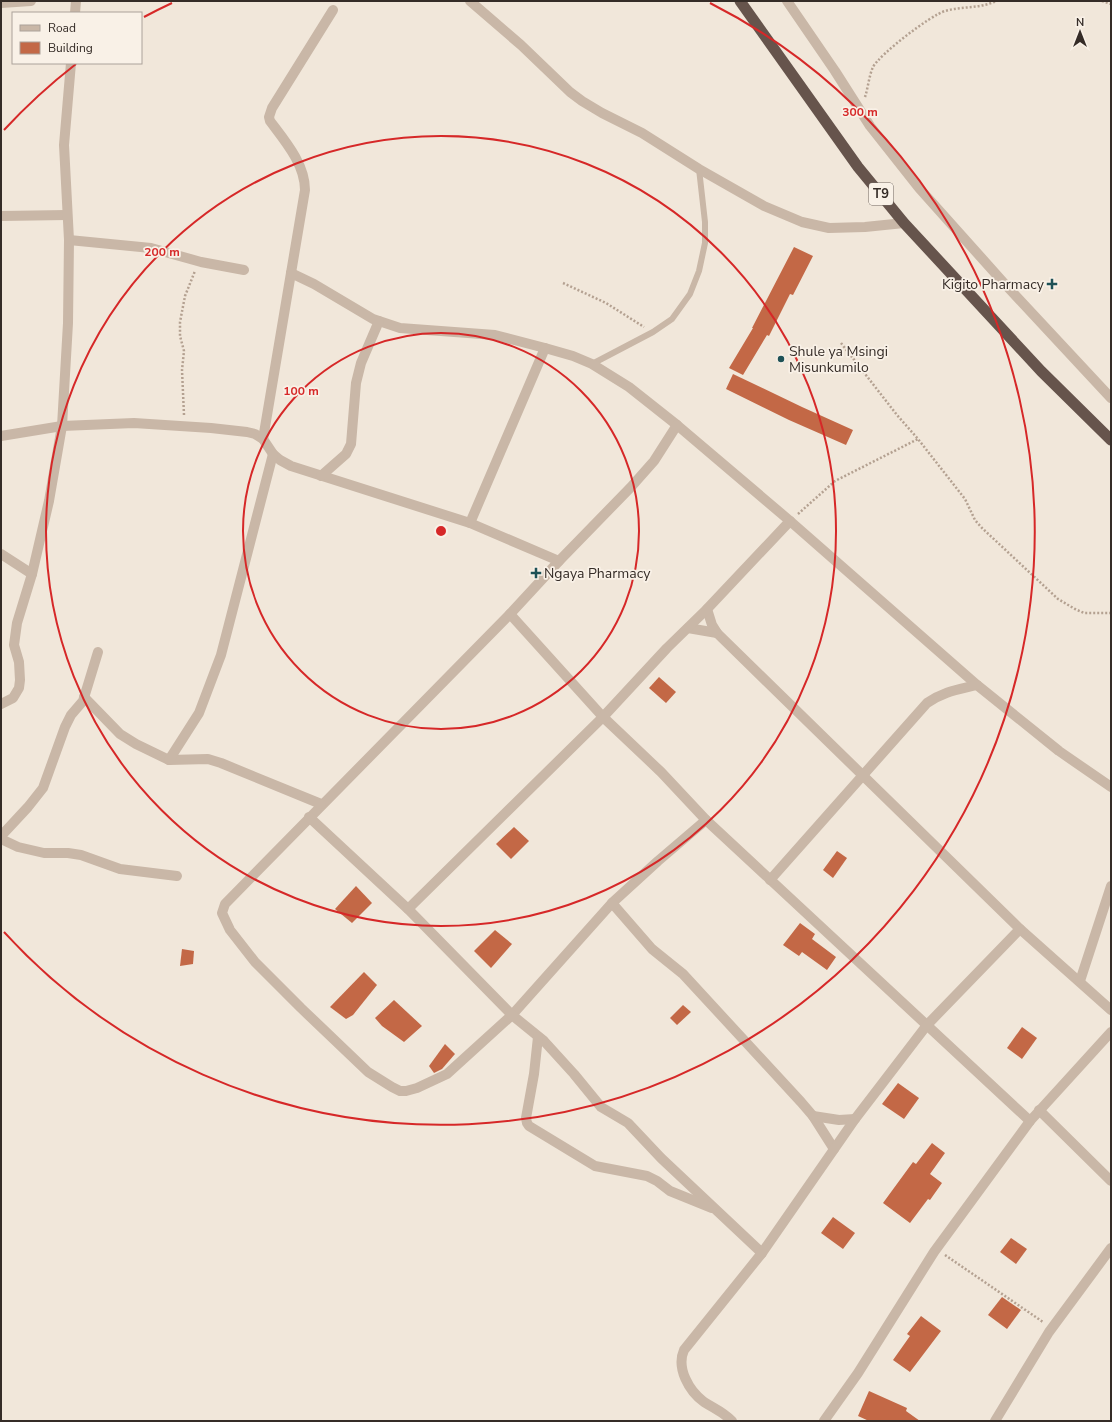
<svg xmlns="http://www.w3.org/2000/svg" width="1112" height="1422" viewBox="0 0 1112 1422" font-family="'Nunito Sans',sans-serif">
	<rect width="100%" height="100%" fill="#f1e7da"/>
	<g fill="#c36846">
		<polygon points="794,247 813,256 793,295 790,294 769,336 767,335 743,375 729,368 753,328 752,328"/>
		<polygon points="733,374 802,407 853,430 846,445 789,420 726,389"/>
		<polygon points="659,677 676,692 666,703 649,688"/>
		<polygon points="514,827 529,841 511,859 496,844"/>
		<polygon points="837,851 847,858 833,878 823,870"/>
		<polygon points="356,886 372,903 352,923 335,909"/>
		<polygon points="800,923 815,934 812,939 836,957 827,970 802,952 799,956 783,945"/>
		<polygon points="495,930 512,944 491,968 474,951"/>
		<polygon points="182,949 194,951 193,964 180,966"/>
		<polygon points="364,972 377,985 353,1015 346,1019 330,1007"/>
		<polygon points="394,1000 422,1026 404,1042 382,1026 375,1018"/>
		<polygon points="683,1005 691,1012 677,1025 670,1018"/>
		<polygon points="1022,1027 1037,1038 1022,1059 1007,1048"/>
		<polygon points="445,1044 455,1054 442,1069 434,1073 429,1066"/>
		<polygon points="898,1083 919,1098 904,1119 882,1104"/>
		<polygon points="932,1143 945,1153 930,1174 942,1183 930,1200 928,1199 910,1223 883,1203 913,1162 916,1164"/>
		<polygon points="833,1217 855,1233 843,1249 821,1233"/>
		<polygon points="1011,1238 1027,1249 1016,1264 1000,1252"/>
		<polygon points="1002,1297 1021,1310 1007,1329 988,1315"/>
		<polygon points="921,1316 941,1331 910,1372 893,1360 910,1336 907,1334"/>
		<polygon points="869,1391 907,1408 906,1411 920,1421 869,1421 858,1416"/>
	</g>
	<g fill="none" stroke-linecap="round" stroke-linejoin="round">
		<g stroke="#b4a191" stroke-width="2.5" stroke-dasharray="2 2" stroke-linecap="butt">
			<polyline points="1102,1 1111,4"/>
			<path d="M865,97C868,88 869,76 873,67C880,54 931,15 945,11C962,6 979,9 996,1"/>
			<polyline points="563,283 606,303 644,327"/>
			<polyline points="841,343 897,415 918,439 965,499 975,520 982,528 1058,599 1075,609 1084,613 1111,613"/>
			<polyline points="184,415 182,370 184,351 180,336 180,322 185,296 195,271"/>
			<polyline points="798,514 835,481 918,439"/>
			<polyline points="945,1255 1043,1322"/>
		</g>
		<polyline stroke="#c9b7a7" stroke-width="6" points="592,364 653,332 672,319 690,294 699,271 705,243 705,222 699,169"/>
		<g stroke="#c9b7a7" stroke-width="10">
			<polyline points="470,1 521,45 570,92 582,101 602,113 642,133 699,169 764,206 802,222 829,228 865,227 904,223"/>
			<polyline points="787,1 835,71 870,126 919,188 1003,282 1111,398"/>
			<polyline points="1,3 31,1"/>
			<polyline points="75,13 76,1"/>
			<polyline points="1,216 67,215"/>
			<polyline points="69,240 151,248 201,262 244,270"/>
			<polyline points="291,273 314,284 373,319 400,328 495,335 545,348 573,356 592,364 629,387 677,425 790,521 977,685 1059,751 1111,787"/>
			<polyline points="677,425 654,461 631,487 559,561 510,614 225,904 222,913 230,930 255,962 301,1008 368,1072 392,1087 400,1091 406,1091 417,1088 447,1074 512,1015 612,903 658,861 706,820"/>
			<polyline points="1,436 62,426 134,423 211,428 247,432 255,434 263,439 273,454 280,460 291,466 470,523 559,561"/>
			<path d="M263,439L305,190C305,164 285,141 270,121L269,117L272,108L333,10"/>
			<polyline points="321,476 346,454 351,444 356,383 361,363 379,321"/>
			<polyline points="470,523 545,348"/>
			<polyline points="1,554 32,574"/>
			<polyline points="707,609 712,625 717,633 1020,929 1111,1010"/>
			<polyline points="510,614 603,717 661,772 706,820 1030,1121"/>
			<polyline points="688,628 717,633"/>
			<polyline points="84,697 120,734 136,744 169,760 208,759 221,763 321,804"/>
			<polyline points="1,704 13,698 19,688 20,680 19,662 14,645 17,623 32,574 49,501 62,426 68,323 69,240 64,145 71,63"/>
			<polyline points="169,760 199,713 221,655 273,454"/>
			<polyline points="309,817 408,909 512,1015 544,1041 574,1074 601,1107 628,1123 661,1158 762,1253"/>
			<polyline points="1,836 28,807 43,788 65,727 71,715 83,701 98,652"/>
			<polyline points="1,839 18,847 44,853 68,853 81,855 120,869 177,876"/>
			<path d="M770,880L927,703C945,691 957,690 977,685"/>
			<polyline points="612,903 652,949 683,974 801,1102 813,1116 834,1149"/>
			<polyline points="408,909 603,717 667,648 707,609 790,521"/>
			<polyline points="1080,981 1111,886"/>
			<polyline points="538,1037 534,1074 526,1118 527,1123 529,1126 595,1166 647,1176 657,1181 670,1191 712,1208"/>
			<polyline points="1039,1110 1111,1181"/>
			<polyline points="813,1116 839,1120 855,1119"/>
			<path d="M732,1421C722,1411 715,1409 704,1402C689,1391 676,1368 684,1350L762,1253L855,1119L927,1025L1020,929"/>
			<polyline points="995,1421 1049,1332 1111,1248"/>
		</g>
		<polyline stroke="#c9b7a7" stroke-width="10" points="824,1421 858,1373 934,1252 1030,1121 1111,1032"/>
		<polyline stroke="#66544c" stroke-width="11" points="740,1 858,167 904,223 1041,371 1111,440"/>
	</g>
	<g fill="none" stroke="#d62828" stroke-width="2">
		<circle cx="441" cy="531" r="198"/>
		<circle cx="441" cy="531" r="395"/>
		<path d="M4 130A593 593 0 0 1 76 64M144 17A593 593 0 0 1 172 3M710 3A593 593 0 1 1 4 932"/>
	</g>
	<g fill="#1e5156" stroke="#f9f1e7" stroke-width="1.5">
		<path d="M1050 278h4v4h4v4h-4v4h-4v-4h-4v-4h4z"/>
		<circle cx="781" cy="359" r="4"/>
		<path d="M534 567h4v4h4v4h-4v4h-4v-4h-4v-4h4z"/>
	</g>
	<g text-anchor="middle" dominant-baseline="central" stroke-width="3.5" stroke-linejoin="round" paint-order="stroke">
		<rect fill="#f9f1e7" stroke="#706761" stroke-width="1" x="869" y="183" width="24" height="22" rx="3"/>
		<g font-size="13" font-weight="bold" fill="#352c27">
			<text x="881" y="194">T9</text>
		</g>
		<g font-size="14" fill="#352c27" stroke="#f9f1e7" text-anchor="start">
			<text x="1044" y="284" text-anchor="end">Kigito Pharmacy</text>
			<text x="789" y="351">Shule ya Msingi<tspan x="789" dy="16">Misunkumilo</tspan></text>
			<text x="544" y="573">Ngaya Pharmacy</text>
		</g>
	</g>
	<circle cx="441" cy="531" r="6" fill="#d62828" stroke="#f9f1e7" stroke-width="2"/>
	<g font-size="12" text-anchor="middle" font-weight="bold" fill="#d62828" stroke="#f9f1e7" stroke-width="3.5" stroke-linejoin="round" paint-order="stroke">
		<text x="860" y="116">300 m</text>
		<text x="162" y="256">200 m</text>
		<text x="301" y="395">100 m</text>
	</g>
	<rect width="1112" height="1422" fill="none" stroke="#352c27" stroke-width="4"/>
	<rect x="12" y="12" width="130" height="52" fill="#f9f1e7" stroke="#aba29a"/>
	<rect x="20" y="25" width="20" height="6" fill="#c9b7a7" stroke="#aba29a"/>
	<text x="48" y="32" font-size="12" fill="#352c27">Road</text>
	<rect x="20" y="42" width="20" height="12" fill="#c36846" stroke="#aba29a"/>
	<text x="48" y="52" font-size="12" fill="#352c27">Building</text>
	<g transform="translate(1080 32)" stroke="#f9f1e7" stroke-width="3" paint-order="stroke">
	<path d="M0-3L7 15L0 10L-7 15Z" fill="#352c27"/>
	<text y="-6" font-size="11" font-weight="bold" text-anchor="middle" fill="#352c27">N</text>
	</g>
</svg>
